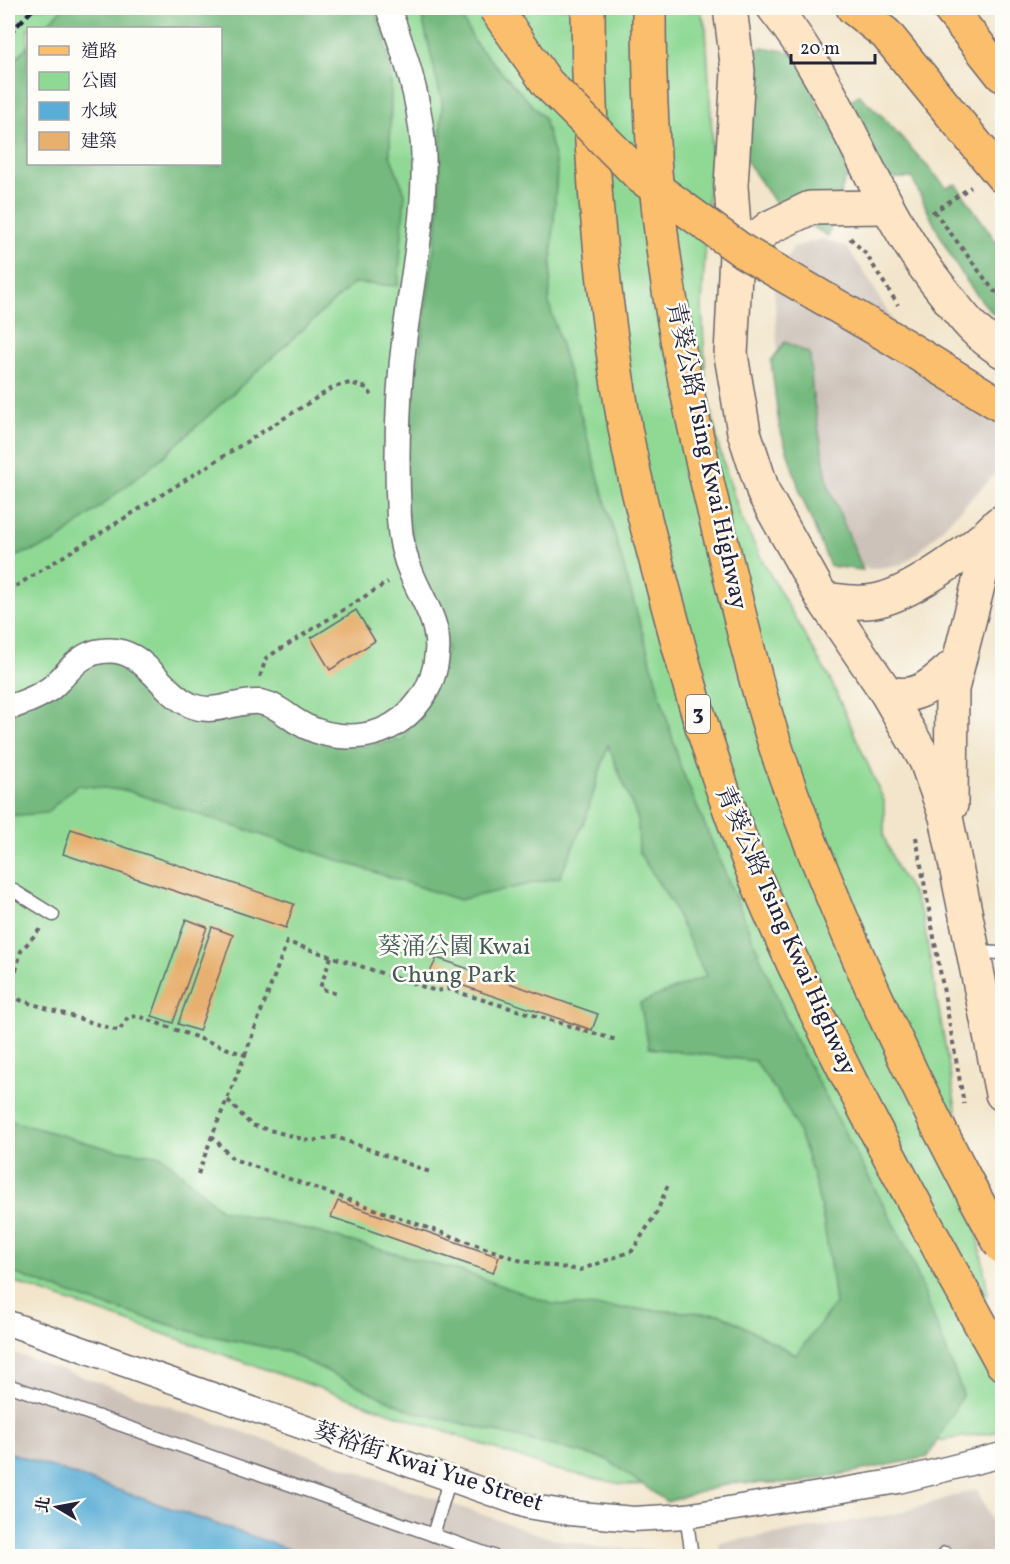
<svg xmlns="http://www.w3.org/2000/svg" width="1010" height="1564" viewBox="0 0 1010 1564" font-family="Vollkorn,'Noto Serif TC',serif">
	<rect width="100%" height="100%" fill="#fdfcf7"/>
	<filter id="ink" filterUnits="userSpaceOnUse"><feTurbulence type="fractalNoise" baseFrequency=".0167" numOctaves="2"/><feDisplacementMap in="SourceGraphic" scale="12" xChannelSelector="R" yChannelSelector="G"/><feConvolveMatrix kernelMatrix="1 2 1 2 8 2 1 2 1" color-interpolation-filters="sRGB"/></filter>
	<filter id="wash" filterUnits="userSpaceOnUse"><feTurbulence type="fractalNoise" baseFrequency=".008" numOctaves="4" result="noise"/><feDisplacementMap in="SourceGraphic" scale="24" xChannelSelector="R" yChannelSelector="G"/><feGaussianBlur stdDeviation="1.35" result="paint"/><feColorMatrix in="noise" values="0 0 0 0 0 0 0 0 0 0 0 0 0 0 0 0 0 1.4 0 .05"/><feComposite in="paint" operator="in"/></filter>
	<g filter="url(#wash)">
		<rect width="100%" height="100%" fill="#f2e5cb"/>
		<g fill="#cdc2b9">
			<polygon points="822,239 847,247 870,281 897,329 1002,410 1002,467 918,553 900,565 870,569 838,559 780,401 774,283 793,247"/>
			<polygon points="8,1351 550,1538 601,1548 660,1550 661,1556 8,1556"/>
			<polygon points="977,1489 1002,1543 1002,1556 721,1556 719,1543 895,1514"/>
		</g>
		<path fill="#90d995" stroke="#597e68" stroke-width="1.5" fill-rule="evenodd" d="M8,8H700L706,29L712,134L702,305L706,385L719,448L740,515L762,560L830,679L884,801V837L897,869L913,894L923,918L988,1293L979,1313L1002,1360V1431L658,1484L626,1485L553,1469L8,1280ZM28,28H220V164H28Z"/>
		<g fill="#74b97e" stroke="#4b6e5c" stroke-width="1.5">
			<polygon points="63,8 372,8 383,30 391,80 390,155 405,193 398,286 354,283 165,455 54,543 8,559 8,68 28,45 28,164 220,164 220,28 43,28"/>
			<path d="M420,8H457L476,44L544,118L557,168L549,303L681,768L793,1035L909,1253L963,1394L928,1457L798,1483H731L667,1502L606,1459L411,1411L285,1351L197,1333L93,1302L8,1271V1120L106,1148L162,1156L221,1210L301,1228L467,1273L552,1304L721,1314L796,1355L835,1304C828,1243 820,1181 795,1124C786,1102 768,1081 755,1061L649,1048L640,1003L706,976L671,902L639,853L638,820L608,745L586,817L560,877L459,900L128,791L77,785L46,813L8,816V713L88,658L129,661L168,703L252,707L364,746L403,740L447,650L428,599L399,480L423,329L438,219L442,102Z"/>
			<path d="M762,47L790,52L805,68L823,119L859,95L883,117L946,187L956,184L1002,250V322C959,283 937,230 912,178L845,179L828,236L777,205L732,140L727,76Z"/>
			<polygon points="785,342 810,354 812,390 828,485 863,570 830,566 801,495 779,425 771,361"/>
		</g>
		<polygon fill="#5aadd6" stroke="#3e6888" stroke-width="1.5" points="8,1452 300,1553 311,1556 8,1556"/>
		<g id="blocks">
			<g fill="#e8b06f">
				<polygon points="356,610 375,641 330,670 311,638"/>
				<polygon points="71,829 294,904 286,928 63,854"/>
				<polygon points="186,919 207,927 173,1023 152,1016"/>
				<polygon points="212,927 233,935 199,1031 178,1024"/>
				<polygon points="437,958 598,1014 592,1030 429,974"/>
				<polygon points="338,1201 499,1257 493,1273 331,1217"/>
			</g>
		</g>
	</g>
	<g filter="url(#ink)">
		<use href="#blocks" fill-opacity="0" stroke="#6b666d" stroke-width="1.5"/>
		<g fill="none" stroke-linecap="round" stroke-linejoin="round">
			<g stroke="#6b666d" stroke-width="15">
				<g id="lane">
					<polyline points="8,887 53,915"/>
					<polyline points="974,952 1002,953"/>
					<polyline points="8,1385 493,1556"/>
					<polyline points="686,1516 692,1556"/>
					<polyline points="433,1535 450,1478"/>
					<polyline points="945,1553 947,1556"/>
				</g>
			</g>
			<g stroke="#6b666d" stroke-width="27">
				<g id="street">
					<path d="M8,708C22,703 38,698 51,688C68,674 77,654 102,651C144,645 157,689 190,705C215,716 235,700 259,702C274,704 284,713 296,721C321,737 353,741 381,731C413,718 435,688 437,653C440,624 423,601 412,575C404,557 400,538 399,518C396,456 397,395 405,334C413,272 427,208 423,145C419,96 405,53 388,8"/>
					<polyline points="8,1323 527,1506 570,1513 633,1519 686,1516 898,1481 1002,1455"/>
				</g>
			</g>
			<g stroke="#6b666d" stroke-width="36">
				<g id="secondary">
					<polyline points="730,8 738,71 731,186 736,254 731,355 744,432 764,494 823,599 886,692 926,761 946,817 1002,1094"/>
					<path d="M774,8C844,94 872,203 942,290C963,317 973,332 1002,351"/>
					<polyline points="736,254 770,227 810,208 886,207"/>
					<path d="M823,599C843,601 864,605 883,599C913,591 977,547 999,523"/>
					<path d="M886,692C919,702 934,682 958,662"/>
					<polyline points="951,805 952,689 992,530"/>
				</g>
			</g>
			<g stroke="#6b666d" stroke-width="36">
				<g id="primary">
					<polyline points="853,8 886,34 1002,176"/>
					<polyline points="949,8 1002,75"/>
				</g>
			</g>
			<g stroke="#6b666d" stroke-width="36">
				<path id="highway" d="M588,8C588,142 600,277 622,410C633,479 652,546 670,613C693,702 720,789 754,874C824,1043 914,1203 1002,1363"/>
			</g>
			<g stroke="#6b666d" stroke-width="4" stroke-dasharray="4.5 4.5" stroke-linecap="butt">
				<polyline points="934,211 994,291 1002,294"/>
				<polyline points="932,213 971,187"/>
				<polyline points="850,238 866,254 898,305"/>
				<polyline points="8,591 334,387 350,383 367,388 372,396"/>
				<polyline points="260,677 266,658 388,582"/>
				<polyline points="916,837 964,1104"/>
				<polyline points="40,929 21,951 11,990 20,1000 119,1031 128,1017 138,1016 245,1055 212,1136 233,1159 522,1261 580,1270 632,1251 657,1212 669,1182"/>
				<polyline points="331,957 320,988 337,994"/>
				<polyline points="245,1055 287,942 436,991 447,989 616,1040"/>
				<polyline points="228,1100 251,1125 310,1141 336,1137 430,1172"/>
				<polyline points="198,1174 212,1136"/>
			</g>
			<use href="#lane" stroke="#fff" stroke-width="12"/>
			<use href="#street" stroke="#fff" stroke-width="24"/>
			<use href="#secondary" stroke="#fde5c5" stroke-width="33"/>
			<use href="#primary" stroke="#fabe6d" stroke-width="33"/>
			<use href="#highway" stroke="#fabe6d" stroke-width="33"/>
			<polyline stroke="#22223b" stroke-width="4.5" stroke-dasharray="9 4.5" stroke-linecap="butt" points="8,35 34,8"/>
			<g stroke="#6b666d" stroke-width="36" stroke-linecap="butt">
				<g id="highway-bridge">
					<polyline points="495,8 547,83 642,178 744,252 892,338 1002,406"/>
					<path d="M649,8C649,79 652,152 660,223C673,342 701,460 730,576C748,650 766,725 793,797C851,951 922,1103 1002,1247"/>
				</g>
			</g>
			<use href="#highway-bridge" stroke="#fabe6d" stroke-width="33"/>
		</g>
	</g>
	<g text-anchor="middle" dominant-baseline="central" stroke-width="5" stroke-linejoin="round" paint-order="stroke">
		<rect fill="#fdfcf7" stroke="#646373" stroke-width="1.5" x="686" y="695" width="24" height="38" rx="4.5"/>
		<g font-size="22" font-weight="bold" fill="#22223b">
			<text x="698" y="714">3</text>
		</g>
		<g font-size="24" fill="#22223b" stroke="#fdfcf7">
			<text transform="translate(706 456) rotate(78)">青葵公路 Tsing Kwai Highway</text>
			<text transform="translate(785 931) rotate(66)">青葵公路 Tsing Kwai Highway</text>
			<text transform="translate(428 1468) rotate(18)">葵裕街 Kwai Yue Street</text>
		</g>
		<g font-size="24" fill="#435956" stroke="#fdfcf7">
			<text x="454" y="948">葵涌公園 Kwai<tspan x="454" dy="28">Chung Park</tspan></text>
		</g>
	</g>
	<rect width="1010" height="1564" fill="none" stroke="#fdfcf7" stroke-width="30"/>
	<rect x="27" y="27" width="195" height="138" fill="#fdfcf7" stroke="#a5a5ac" stroke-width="1.5"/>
	<rect x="39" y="46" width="30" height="9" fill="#fabe6d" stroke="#a5a5ac" stroke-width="1.5"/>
	<text x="81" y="57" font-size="18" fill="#22223b">道路</text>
	<rect x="39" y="72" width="30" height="18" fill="#90d995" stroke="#a5a5ac" stroke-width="1.5"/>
	<text x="81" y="87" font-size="18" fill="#22223b">公園</text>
	<rect x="39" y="102" width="30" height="18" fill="#5aadd6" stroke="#a5a5ac" stroke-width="1.5"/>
	<text x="81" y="117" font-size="18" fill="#22223b">水域</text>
	<rect x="39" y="132" width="30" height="18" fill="#e8b06f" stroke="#a5a5ac" stroke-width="1.5"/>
	<text x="81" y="147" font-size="18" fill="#22223b">建築</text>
	<g transform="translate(57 1507) rotate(280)" stroke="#fdfcf7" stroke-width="4.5" paint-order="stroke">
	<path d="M0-4.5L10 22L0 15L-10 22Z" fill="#22223b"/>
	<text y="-9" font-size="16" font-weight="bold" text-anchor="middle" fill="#22223b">北</text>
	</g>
	<path d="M791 54v9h84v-9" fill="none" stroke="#22223b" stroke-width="3"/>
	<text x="800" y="54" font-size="18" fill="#22223b" stroke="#fdfcf7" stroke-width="4.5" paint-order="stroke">20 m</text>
</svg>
